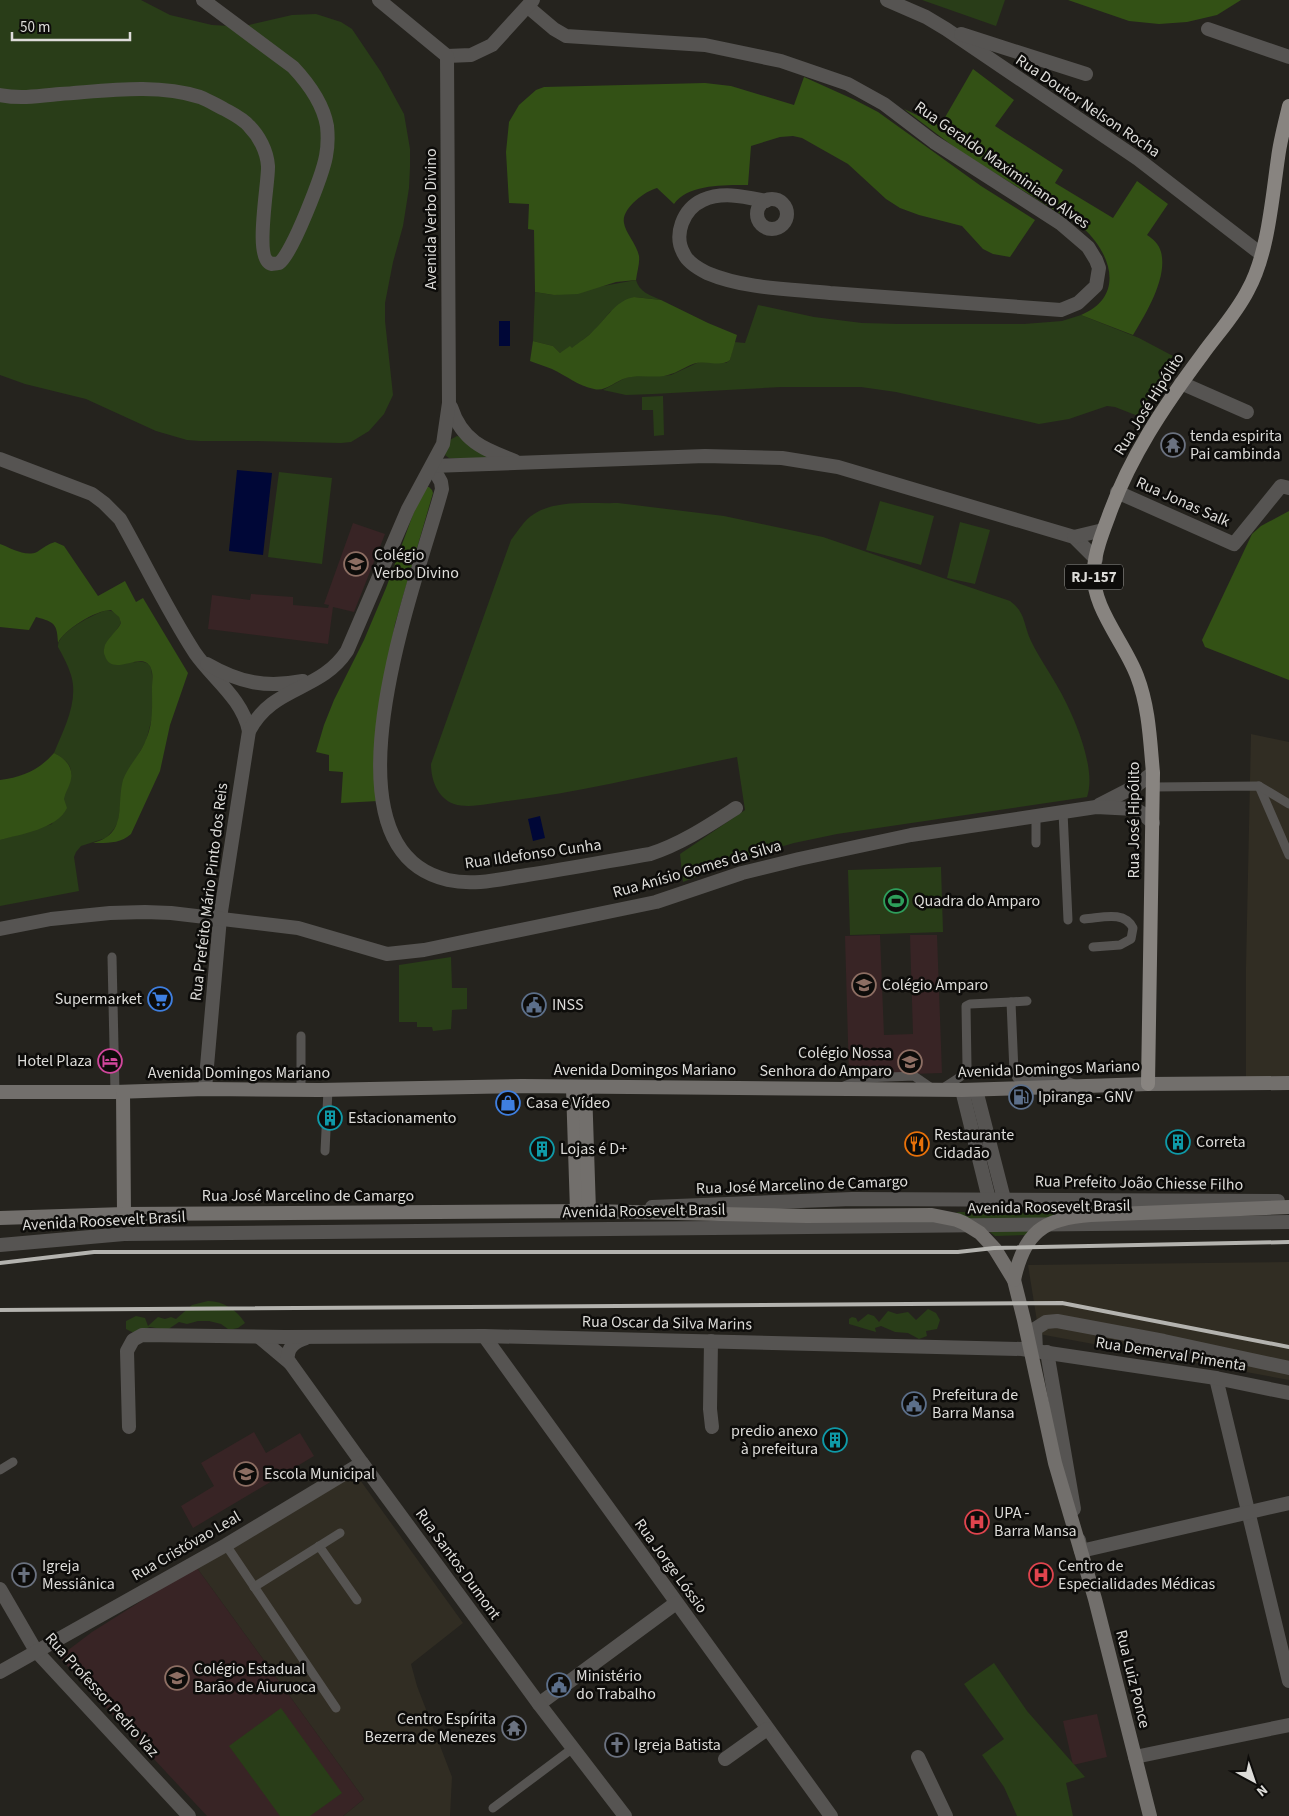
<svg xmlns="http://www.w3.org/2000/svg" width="1289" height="1816" viewBox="0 0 1289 1816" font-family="'Source Sans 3',sans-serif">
	<rect width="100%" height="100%" fill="#25231e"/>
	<g fill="#312d23">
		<polygon points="1251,734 1289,742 1289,1077 1246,1077 1246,968"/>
		<polygon points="1289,1262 1289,1380 1039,1334 1028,1265"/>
		<polygon points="355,1473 463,1623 411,1664 417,1686 452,1777 450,1816 343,1816 364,1799 197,1568"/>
	</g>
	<g fill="#382425">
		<polygon points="353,523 385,534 354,612 333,607 328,644 208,629 212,595 250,600 251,594 293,597 293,605 328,608 329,605 324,604"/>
		<polygon points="880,935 884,1035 913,1034 910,935 937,935 942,1073 849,1076 845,936"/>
		<polygon points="254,1432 266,1453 300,1433 314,1456 193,1528 181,1506 214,1486 201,1463"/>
		<polygon points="197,1568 364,1799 343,1816 207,1816 59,1657 92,1632 173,1581"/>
		<polygon points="1097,1714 1107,1757 1073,1765 1063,1721"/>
	</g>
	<g fill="#293d18">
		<polygon points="0,0 141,0 170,15 212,25 230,26 249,25 292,15 316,14 341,22 352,29 381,72 404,114 410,149 410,167 409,188 403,226 393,262 385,303 385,321 393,395 384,414 369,431 351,442 341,443 256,441 200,441 187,440 156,431 86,399 25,384 0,375"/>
		<polygon points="922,0 1005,0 996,26"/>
		<path d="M636,280C639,292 650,295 661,300L634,297L610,312L595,330L572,349L560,353L553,346L533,341L535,292L554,295Z"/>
		<polygon points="758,305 814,317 862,323 898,324 1024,324 1062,321 1081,315 1139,338 1173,356 1138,416 1115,407 1107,406 1069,419 1039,424 896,392 861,387 781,387 653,394 626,395 603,390 625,378 639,375 662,376 671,375 699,362 726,363 730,360 734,342 745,343"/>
		<polygon points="663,396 664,435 654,436 653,410 642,410 642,397"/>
		<polygon points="457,436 461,437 508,461 449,458 445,455 448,441"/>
		<polygon points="279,472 332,478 322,564 268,557"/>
		<polygon points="880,501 934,516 921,565 866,550"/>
		<path d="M618,503L724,516L823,537L1010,601C1026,613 1023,624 1031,641C1039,658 1051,674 1060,691C1074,716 1097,769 1087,797L837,834L794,843L752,855L683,882L680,854L745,810L737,757C661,772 584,792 507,801C490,803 470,809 454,804C437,798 431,779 431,764L511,540C518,531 524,520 534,514C557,499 592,504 618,503Z"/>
		<polygon points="960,522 990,530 975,584 947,578"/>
		<path d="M107,610C114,611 120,615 121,623L104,649C112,653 122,660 131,662C142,663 151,658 152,675L153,704L152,718L146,741L124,780L118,822L114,829L106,838L81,846L76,852L74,857L79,891L0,906V840L52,824C57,813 61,802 66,791C75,772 73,763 54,753C64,729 79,701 71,675C68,665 63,656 58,647C57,632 94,614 107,610Z"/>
		<polygon points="941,867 943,932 850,935 848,870"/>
		<polygon points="451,957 452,988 467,988 467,1009 452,1010 451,1029 433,1031 432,1027 417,1027 417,1022 399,1022 399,965"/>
		<polygon points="956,1212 1066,1213 1027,1235 995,1236 977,1222"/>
		<path d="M208,1301C223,1301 237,1310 245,1323L238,1328L233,1329H228L221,1324L209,1321H198L187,1324L179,1322L167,1330L150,1327L134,1333L126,1329V1321L136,1316L145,1318L148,1326L158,1317L165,1319L171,1317L176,1319L192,1305Z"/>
		<polygon points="928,1309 936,1313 940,1320 937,1329 926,1331 927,1336 919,1339 908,1333 895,1332 881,1326 875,1328 876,1332 849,1324 849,1319 852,1317 856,1318 858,1322 868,1314 874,1316 879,1322 888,1311 897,1314 908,1312 916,1320"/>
		<polygon points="994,1663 1027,1711 1085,1777 1066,1783 1073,1816 1017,1816 1004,1787 982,1755 1004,1739 964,1684"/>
		<polygon points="281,1708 342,1793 310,1816 280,1816 229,1746"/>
	</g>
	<g fill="#335115">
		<polygon points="1068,0 1241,0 1217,15 1187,22 1159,24 1129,21"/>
		<path d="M973,69L1014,100L995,126L1063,170L1055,183L1113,218L1137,181L1168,204L1147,235C1153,239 1159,244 1161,252C1168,278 1145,315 1133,335L1081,315C1125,297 1112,254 1083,228L958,150L904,109L940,126Z"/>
		<path d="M804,77L855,100L878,112L981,186L1035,220L1010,257L993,254L983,249L962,226L919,215L900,208L886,199L848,164L802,138L793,136L780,137L751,146L748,185C725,185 688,184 674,204L657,188C645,191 621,209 624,223C625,232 637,245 639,256C640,263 637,272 636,280L616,282L578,294L554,295L535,292L534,230L528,229L529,204L509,203L506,152L509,122L519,105L536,90L544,87L705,83L731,86L794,105Z"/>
		<path d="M634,297L661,300L708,323L737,335L730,360C720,368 705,359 693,364C683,368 675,374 664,376C651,378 639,374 626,378C615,381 606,392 594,389C578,386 567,376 552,369C545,366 537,364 530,361L533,341L553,346L560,353L570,346L572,348C579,342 588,337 594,330C607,318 615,301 634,297Z"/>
		<polygon points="425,487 429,487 432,490 433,493 395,624 388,662 378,801 341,803 343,772 329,771 329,755 316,752 324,725 334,700 364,640 386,588 422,490"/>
		<polygon points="1289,511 1289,680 1205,647 1202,640 1252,534 1261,526"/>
		<path d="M55,542L64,546L98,596L125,581L136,602L143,598L188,673L170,725L160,771L131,834C120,844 106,843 93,843C128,834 116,806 123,780C127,769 135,760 141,750C154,727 152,712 152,687C152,682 153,677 152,672C147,645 113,680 105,656C103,652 104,649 105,645C109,637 117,631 121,623L119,617L111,610C98,609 63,630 58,643C57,624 55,622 36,617L29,630L0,627V544C11,548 25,557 37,552C43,548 48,544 55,542Z"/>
		<path d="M54,753C66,759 75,768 70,783C68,789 65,793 64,799L67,808C57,829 21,834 0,840V780C23,777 39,770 54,753Z"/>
	</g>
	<g fill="#000737">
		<rect x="499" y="321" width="11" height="25"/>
		<polygon points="237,470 272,473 263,555 229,551"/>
		<polygon points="540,816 545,838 533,841 528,819"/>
	</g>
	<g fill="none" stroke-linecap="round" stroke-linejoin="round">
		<g stroke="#565452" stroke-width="9">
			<polyline points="1259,786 1289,855"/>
			<polyline points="1153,787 1259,786 1289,804"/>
			<polyline points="1063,812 1068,920"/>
			<polyline points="1036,816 1036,843"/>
			<path d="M1084,919C1101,918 1124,910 1133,928L1131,939L1120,945L1093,947"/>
			<polyline points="112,957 115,1092"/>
			<polyline points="1011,1002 1027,1001"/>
			<polyline points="844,1086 865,1078 914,1076 933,1089"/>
			<polyline points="943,1088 960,1077 967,1066 966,1006 970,1004 1011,1002 1014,1072 1017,1078 1025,1080 1059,1078 1074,1084"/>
			<polyline points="301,1090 301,1036"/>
			<polyline points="325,1151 328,1090"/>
			<polyline points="0,1470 13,1462"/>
			<polyline points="226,1545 336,1708"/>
			<polyline points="319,1546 357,1600"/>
			<polyline points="254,1587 340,1533"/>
			<polyline points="493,1808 573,1748"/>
		</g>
		<g stroke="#565452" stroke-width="14">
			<polyline points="887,0 926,17 946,29 1138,159 1261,254"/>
			<path d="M528,7L554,29L566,36L705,45L781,61L848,84L884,104L934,142L1060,223L1088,247L1096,260L1099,268L1096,286L1078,303L1061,310C984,305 907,299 830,293C790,289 745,289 707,273C699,269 688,263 684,254C673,235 683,209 703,200C723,191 746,197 766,201"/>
			<polyline points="1208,29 1289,57"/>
			<polyline points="961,34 1086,74"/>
			<polyline points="447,56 471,55 492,45 533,0"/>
			<path d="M0,95C20,99 40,96 60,94C105,91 156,83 200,97C208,100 216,105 224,109C233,114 242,118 249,126C259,136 267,151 268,166C269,182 253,261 272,264C273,264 277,263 279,263C292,255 323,173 326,156C328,146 328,136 327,126C323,103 309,84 293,67L203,0"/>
			<circle cx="772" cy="214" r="15"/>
			<polyline points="1181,383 1247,412"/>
			<path d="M451,407C462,441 483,449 515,461"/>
			<path d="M0,459L92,494L104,503L120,519C145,563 167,610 195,653C213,679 242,698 249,731"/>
			<path d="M432,466L441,482L442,489C420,573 311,849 448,880C474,886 501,879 527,875C568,869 609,861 650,854C681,844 708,826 736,808"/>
			<polyline points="432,466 705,456 782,458 838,467 1074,537 1096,559"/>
			<polyline points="1117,492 1234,544 1281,486 1289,488"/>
			<polyline points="1074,537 1103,530"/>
			<path d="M207,664C240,683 266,688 303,681"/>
			<path d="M205,1089L220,918L249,731C273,685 320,692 347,651L408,509L443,444L449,403L447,56L379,0"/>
			<polyline points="484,1336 831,1816"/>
			<polyline points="259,1337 290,1363"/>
			<path d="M306,1338C296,1341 286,1348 288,1360L362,1463"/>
			<polyline points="711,1341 710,1409 712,1427"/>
			<polyline points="1036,1350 1035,1329 1046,1322 1057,1321 1164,1341 1289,1368"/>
			<polyline points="1047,1352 1074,1509"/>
			<polyline points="1216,1378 1289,1681"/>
			<polyline points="129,1427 127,1351 133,1340 142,1335 285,1337 484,1336 1022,1349 1216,1378 1289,1393"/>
			<polyline points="1079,1540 1081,1551 1289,1503"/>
			<polyline points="0,1589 36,1651 189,1816"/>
			<polyline points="539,1704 676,1603"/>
			<polyline points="918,1757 946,1816"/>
			<polyline points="1135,1757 1289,1725"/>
			<polyline points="725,1759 767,1729"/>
		</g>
		<g stroke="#565452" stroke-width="14">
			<polyline points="1099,805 1134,787 1153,773"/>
			<polyline points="0,929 51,919 110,913 145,912 171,913 298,928 387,954 424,950 656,902 742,873 799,859 911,835 1096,807 1135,809 1142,813 1153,823"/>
			<polyline points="962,1090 989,1199"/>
			<polyline points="976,1090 1004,1199"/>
			<polyline points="652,1207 852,1199 1278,1201"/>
			<polyline points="0,1245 124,1234 1289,1222"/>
			<polyline points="0,1672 226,1545 362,1463 539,1704 625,1816"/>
		</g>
		<g stroke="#726f6c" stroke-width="14">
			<polyline points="573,1088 577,1211"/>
			<polyline points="585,1088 589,1211"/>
			<polyline points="0,1092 115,1092 205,1089 319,1090 522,1086 962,1090 1148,1084 1289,1083"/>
			<polyline points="123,1092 124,1214"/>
			<polyline points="0,1218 124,1214 589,1211 807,1216 932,1215 957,1220 964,1223 980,1233 995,1249 1014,1280 1024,1320 1055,1463 1095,1599 1150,1816"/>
			<path d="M1014,1280C1024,1233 1043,1218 1091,1215L1289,1207"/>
		</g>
		<path stroke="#888480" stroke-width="14" d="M1148,1084L1153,773C1150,740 1149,707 1137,676C1125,643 1090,606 1094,569C1095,552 1102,534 1108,518C1129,458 1164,406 1202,355C1217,334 1236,314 1248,290C1268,254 1272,199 1278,158C1280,141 1285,123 1289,106"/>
		<g stroke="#b4b3af" stroke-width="4">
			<polyline points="0,1263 94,1252 958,1252 994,1248 1289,1242"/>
			<polyline points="0,1310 1062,1303 1289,1347"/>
		</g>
	</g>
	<defs>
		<g id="temple-ring" transform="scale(1.25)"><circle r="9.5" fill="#0d0c0a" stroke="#6b7280" stroke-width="1.5"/><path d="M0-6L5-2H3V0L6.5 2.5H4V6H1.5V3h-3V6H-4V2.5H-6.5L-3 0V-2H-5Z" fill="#6b7280"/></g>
		<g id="school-ring" transform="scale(1.25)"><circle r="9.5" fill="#0d0c0a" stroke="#8d6e63" stroke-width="1.5"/><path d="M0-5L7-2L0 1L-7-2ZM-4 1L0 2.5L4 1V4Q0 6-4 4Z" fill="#8d6e63"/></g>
		<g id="stadium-ring" transform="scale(1.25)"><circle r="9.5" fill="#0d0c0a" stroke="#2e9e5b" stroke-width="1.5"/><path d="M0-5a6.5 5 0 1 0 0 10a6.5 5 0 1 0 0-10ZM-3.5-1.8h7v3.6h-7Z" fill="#2e9e5b"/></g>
		<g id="supermarket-ring" transform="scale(1.25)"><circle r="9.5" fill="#0d0c0a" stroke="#3f7fe0" stroke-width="1.5"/><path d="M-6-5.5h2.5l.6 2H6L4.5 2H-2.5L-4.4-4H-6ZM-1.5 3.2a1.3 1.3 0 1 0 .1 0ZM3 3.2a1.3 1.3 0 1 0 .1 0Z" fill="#3f7fe0"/></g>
		<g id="civic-ring" transform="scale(1.25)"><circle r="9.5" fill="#0d0c0a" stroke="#5c6f8a" stroke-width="1.5"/><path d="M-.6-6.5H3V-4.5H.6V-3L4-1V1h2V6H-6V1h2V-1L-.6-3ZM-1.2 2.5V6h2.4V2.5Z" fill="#5c6f8a"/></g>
		<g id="hotel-ring" transform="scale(1.25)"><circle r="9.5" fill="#0d0c0a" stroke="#d1479c" stroke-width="1.5"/><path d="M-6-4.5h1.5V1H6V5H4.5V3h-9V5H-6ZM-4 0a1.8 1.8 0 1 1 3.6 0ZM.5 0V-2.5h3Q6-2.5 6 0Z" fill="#d1479c"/></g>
		<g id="fuel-ring" transform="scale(1.25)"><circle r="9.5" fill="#0d0c0a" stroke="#5c6f8a" stroke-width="1.5"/><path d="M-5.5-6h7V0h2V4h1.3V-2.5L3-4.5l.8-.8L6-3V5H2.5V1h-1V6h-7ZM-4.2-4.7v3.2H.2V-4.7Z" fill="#5c6f8a"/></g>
		<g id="shop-ring" transform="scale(1.25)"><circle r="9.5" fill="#0d0c0a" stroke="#3f7fe0" stroke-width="1.5"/><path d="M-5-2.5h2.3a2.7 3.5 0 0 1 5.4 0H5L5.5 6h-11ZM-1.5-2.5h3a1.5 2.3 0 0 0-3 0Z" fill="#3f7fe0"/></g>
		<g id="building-ring" transform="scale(1.25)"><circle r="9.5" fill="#0d0c0a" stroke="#0f9aa8" stroke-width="1.5"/><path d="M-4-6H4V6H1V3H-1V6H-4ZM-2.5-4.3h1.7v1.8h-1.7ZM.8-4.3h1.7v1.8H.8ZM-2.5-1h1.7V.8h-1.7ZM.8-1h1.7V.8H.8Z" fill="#0f9aa8"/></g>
		<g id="restaurant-ring" transform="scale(1.25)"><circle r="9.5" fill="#0d0c0a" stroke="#e8710a" stroke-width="1.5"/><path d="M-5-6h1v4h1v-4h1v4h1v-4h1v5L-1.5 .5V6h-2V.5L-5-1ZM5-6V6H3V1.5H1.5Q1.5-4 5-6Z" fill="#e8710a"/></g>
		<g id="hospital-ring" transform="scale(1.25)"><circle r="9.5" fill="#0d0c0a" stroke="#e0444e" stroke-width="1.5"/><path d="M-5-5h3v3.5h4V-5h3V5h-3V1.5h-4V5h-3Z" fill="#e0444e"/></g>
		<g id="church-ring" transform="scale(1.25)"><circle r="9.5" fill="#0d0c0a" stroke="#6b7280" stroke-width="1.5"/><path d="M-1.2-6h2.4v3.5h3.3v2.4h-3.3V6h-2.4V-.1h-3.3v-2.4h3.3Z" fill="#6b7280"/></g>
	</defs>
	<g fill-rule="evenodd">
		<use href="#temple-ring" x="1173" y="445"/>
		<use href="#school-ring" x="356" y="564"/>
		<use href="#stadium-ring" x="896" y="901"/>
		<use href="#school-ring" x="864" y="985"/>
		<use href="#supermarket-ring" x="160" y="999"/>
		<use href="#civic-ring" x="534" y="1005"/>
		<use href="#hotel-ring" x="110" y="1061"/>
		<use href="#school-ring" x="910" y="1062"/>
		<use href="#fuel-ring" x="1021" y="1097"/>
		<use href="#shop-ring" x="508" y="1103"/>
		<use href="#building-ring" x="330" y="1118"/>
		<use href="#building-ring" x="1178" y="1142"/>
		<use href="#restaurant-ring" x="917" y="1144"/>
		<use href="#building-ring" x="542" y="1149"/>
		<use href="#civic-ring" x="914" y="1404"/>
		<use href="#building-ring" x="835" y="1440"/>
		<use href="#school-ring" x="246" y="1474"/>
		<use href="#hospital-ring" x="977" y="1522"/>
		<use href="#church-ring" x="24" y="1575"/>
		<use href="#hospital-ring" x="1041" y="1575"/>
		<use href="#school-ring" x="177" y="1678"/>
		<use href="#civic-ring" x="559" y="1685"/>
		<use href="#temple-ring" x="514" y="1728"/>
		<use href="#church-ring" x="617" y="1745"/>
	</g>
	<g text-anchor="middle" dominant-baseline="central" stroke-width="5" stroke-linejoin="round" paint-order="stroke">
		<rect fill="#0d0c0a" stroke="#9f9e9b" stroke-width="1" x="1065" y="564.5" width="58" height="25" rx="4"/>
		<g font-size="15" font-weight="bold" fill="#dddcd9">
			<text x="1094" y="577">RJ-157</text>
		</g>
		<g font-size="16" fill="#dddcd9" stroke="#0d0c0a">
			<text transform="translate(1088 106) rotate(34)">Rua Doutor Nelson Rocha</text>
			<text transform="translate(1002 165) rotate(35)">Rua Geraldo Maximiniano Alves</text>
			<text transform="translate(431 219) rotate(-90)">Avenida Verbo Divino</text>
			<text transform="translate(1149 404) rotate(-58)">Rua José Hipólito</text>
			<text transform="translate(1183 502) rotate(24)">Rua Jonas Salk</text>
			<text transform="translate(1134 820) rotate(-90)">Rua José Hipólito</text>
			<text transform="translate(533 854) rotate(-8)">Rua Ildefonso Cunha</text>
			<text transform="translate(697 869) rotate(-16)">Rua Anísio Gomes da Silva</text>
			<text transform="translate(209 892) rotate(-83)">Rua Prefeito Mário Pinto dos Reis</text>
			<text transform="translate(1049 1069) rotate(-2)">Avenida Domingos Mariano</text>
			<text x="645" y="1070">Avenida Domingos Mariano</text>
			<text x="239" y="1073">Avenida Domingos Mariano</text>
			<text transform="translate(1139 1183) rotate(1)">Rua Prefeito João Chiesse Filho</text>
			<text transform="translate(802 1185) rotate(-2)">Rua José Marcelino de Camargo</text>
			<text x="308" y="1196">Rua José Marcelino de Camargo</text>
			<text transform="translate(1049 1207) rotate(-1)">Avenida Roosevelt Brasil</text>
			<text transform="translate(644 1211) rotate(-1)">Avenida Roosevelt Brasil</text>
			<text transform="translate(104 1221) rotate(-3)">Avenida Roosevelt Brasil</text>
			<text transform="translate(667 1323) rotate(1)">Rua Oscar da Silva Marins</text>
			<text transform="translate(1171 1354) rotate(9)">Rua Demerval Pimenta</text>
			<text transform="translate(186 1546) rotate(-30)">Rua Cristóvao Leal</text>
			<text transform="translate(458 1564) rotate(54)">Rua Santos Dumont</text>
			<text transform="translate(671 1566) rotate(54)">Rua Jorge Lóssio</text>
			<text transform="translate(1133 1679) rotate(76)">Rua Luiz Ponce</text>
			<text transform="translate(102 1695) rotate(48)">Rua Professor Pedro Vaz</text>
		</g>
		<g font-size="16" fill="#dddcd9" stroke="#0d0c0a" text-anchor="start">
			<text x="1190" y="436">tenda espirita<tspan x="1190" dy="18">Pai cambinda</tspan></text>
			<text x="374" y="555">Colégio<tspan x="374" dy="18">Verbo Divino</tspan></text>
			<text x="914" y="901">Quadra do Amparo</text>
			<text x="882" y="985">Colégio Amparo</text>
			<text x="142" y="999" text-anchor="end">Supermarket</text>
			<text x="552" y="1005">INSS</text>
			<text x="892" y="1053" text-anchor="end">Colégio Nossa<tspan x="892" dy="18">Senhora do Amparo</tspan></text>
			<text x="92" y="1061" text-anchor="end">Hotel Plaza</text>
			<text x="1038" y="1097">Ipiranga - GNV</text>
			<text x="526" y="1103">Casa e Vídeo</text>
			<text x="348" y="1118">Estacionamento</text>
			<text x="934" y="1135">Restaurante<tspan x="934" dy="18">Cidadão</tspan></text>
			<text x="1196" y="1142">Correta</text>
			<text x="560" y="1149">Lojas é D+</text>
			<text x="932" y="1395">Prefeitura de<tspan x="932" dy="18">Barra Mansa</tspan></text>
			<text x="818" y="1431" text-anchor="end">predio anexo<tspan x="818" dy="18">à prefeitura</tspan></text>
			<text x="264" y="1474">Escola Municipal</text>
			<text x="994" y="1513">UPA -<tspan x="994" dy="18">Barra Mansa</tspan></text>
			<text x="42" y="1566">Igreja<tspan x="42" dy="18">Messiânica</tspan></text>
			<text x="1058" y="1566">Centro de<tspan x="1058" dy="18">Especialidades Médicas</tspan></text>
			<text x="194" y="1669">Colégio Estadual<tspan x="194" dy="18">Barão de Aiuruoca</tspan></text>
			<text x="576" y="1676">Ministério<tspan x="576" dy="18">do Trabalho</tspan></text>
			<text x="496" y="1719" text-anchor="end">Centro Espírita<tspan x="496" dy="18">Bezerra de Menezes</tspan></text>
			<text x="634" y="1745">Igreja Batista</text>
		</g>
	</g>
	<g transform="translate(1254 1781) rotate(140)" stroke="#0d0c0a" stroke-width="4" paint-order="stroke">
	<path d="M0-4L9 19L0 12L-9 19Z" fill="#dddcd9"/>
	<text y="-8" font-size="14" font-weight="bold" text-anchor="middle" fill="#dddcd9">N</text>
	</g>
	<path d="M12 32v8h118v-8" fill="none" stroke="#dddcd9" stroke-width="2.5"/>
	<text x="20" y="32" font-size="15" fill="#dddcd9" stroke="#0d0c0a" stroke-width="4" paint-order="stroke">50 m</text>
</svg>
